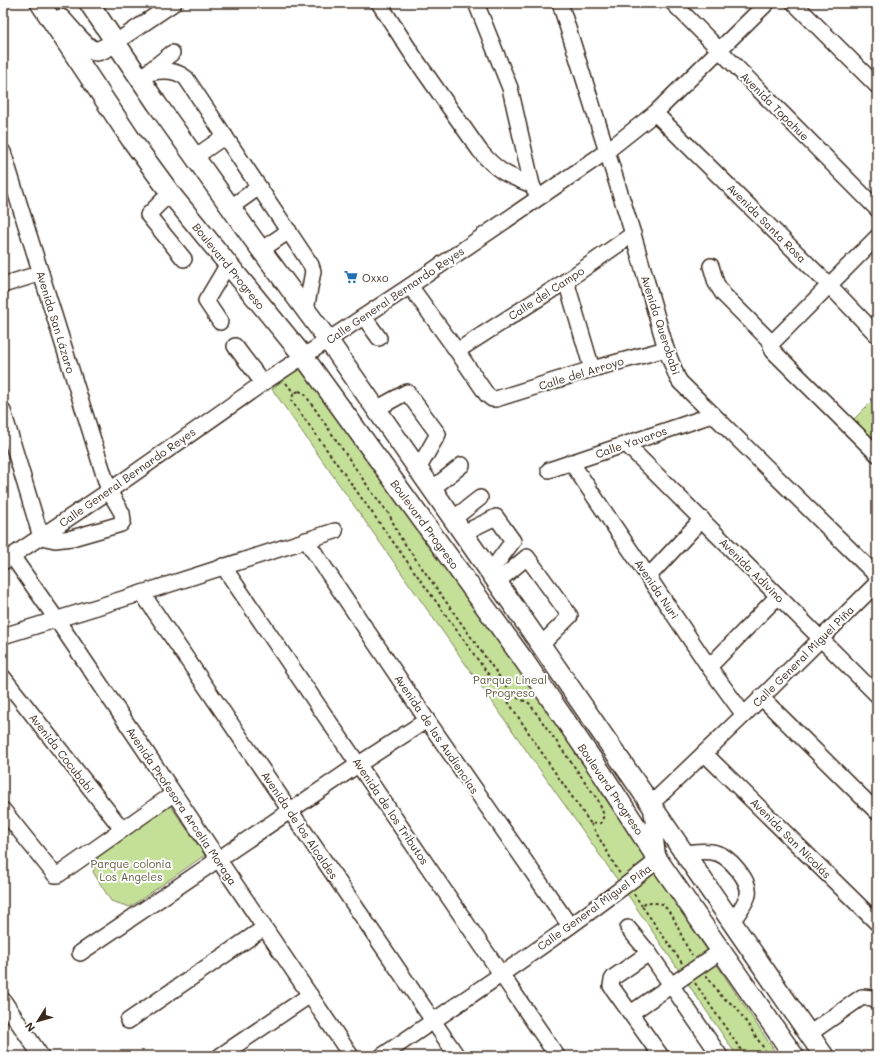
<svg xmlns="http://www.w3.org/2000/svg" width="880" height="1059" viewBox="0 0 880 1059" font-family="Mali,sans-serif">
	<rect width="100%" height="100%" fill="#fff"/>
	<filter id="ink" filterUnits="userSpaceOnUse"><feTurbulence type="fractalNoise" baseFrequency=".025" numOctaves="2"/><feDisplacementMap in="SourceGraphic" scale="8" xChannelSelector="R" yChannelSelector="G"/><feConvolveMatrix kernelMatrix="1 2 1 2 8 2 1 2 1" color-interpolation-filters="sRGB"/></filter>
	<g filter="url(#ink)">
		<g fill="#c4e098" stroke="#80855b">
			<polygon points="302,364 534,676 601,792 778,1056 737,1056 621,885 272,389"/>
			<polygon points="877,396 877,446 852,421"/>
			<polygon points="170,805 205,855 130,907 111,901 93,872 99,853"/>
		</g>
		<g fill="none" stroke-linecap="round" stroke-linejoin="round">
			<g stroke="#3b2a1e" stroke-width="18">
				<g id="minor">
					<path d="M379,3L414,57L480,151C498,172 507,175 532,185"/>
					<polyline points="476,3 510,88 532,185 535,191"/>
					<polyline points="560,3 633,234 666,349 677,377 680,382 877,576"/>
					<polyline points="673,3 877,209"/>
					<polyline points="794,3 877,86"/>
					<polyline points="116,42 174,3"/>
					<polyline points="148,72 172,53"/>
					<path d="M138,76C153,71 173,67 186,78L311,265L313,271L306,310"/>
					<polyline points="655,113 829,285 877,335"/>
					<polyline points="3,152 109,491 122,513 123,521 121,524 72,538 55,540 41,537 3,411"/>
					<polyline points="195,157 225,136"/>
					<polyline points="171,192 148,215 184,259"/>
					<polyline points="231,207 259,187"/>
					<polyline points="877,237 772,343 771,347 773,351 877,454"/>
					<polyline points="261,250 289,231"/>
					<polyline points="711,266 716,283 723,294 772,343"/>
					<polyline points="566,281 592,369"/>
					<polyline points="3,285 41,273"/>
					<polyline points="410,286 457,351 487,395 492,399 496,399 592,369 666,349"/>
					<polyline points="364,317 379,338"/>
					<polyline points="220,322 206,301 228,264"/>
					<polyline points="235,346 263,383"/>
					<polyline points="457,351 566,281 633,234"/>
					<polyline points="376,409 407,392 438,434 418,469"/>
					<polyline points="626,444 877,695"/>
					<polyline points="571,462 709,667 744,715"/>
					<polyline points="549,470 712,415"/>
					<polyline points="432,489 462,465"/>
					<polyline points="453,519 480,498"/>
					<polyline points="463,533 496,517 513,541 490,572"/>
					<polyline points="306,540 427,720 570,926"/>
					<polyline points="3,558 12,556 57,620 351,1056"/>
					<polyline points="3,562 109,491 263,383 410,286 607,151 655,113 767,3"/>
					<polyline points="223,566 557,1056"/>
					<polyline points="648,577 702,519"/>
					<polyline points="497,582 527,557 570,616 541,645"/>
					<polyline points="142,593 457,1056"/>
					<polyline points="3,636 142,593 335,531"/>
					<polyline points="709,667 778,596"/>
					<polyline points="3,677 122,829"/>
					<polyline points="761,697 877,812"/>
					<polyline points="704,753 877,923"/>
					<polyline points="3,810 55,875 58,875 173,794"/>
					<path d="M685,853C695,852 706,850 716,853C729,856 751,881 748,895C745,905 737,914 732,922"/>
					<polyline points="628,928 649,953"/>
					<polyline points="80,953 359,764 427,720"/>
					<polyline points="3,1000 41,1056"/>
					<polyline points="631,1013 721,951"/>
					<polyline points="128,1021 264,928"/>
					<polyline points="809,1034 862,997 873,998 877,1001"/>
					<polyline points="220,1056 310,995"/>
					<path d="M382,1056C475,992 570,930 658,860L651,804L744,715L877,583"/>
					<polyline points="661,1056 611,986 612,980 614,977 649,953 720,1056"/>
				</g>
			</g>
			<g stroke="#3b2a1e" stroke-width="22">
				<g id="major">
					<polyline points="40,3 130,138 174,198 304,357 523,659 603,775 658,860 794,1056"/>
					<polyline points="89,3 157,104 253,239 328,340 541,645 824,1056"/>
					<path d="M61,19C68,26 87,51 96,51C102,51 110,45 116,42"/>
				</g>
			</g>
			<g stroke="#3b2a1e" stroke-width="2" stroke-dasharray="3 3" stroke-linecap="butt">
				<polyline points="286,383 294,393"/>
				<polygon points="299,391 304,393 371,491 389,514 400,537 513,696 529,703 598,800 604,815 601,823 591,824 552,768 509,703 291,400 294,393"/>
				<polyline points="591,824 620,874"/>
				<polyline points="634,894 642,906"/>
				<polyline points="682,963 642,906 646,902 663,904 673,917 686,945 692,955"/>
				<polyline points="706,975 722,997 736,1007 769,1056"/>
				<polyline points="695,983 745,1056"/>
			</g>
			<use href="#minor" stroke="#fff" stroke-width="15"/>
			<use href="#major" stroke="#fff" stroke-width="19"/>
		</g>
	</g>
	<defs>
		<g id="supermarket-bare" transform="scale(1.08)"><path d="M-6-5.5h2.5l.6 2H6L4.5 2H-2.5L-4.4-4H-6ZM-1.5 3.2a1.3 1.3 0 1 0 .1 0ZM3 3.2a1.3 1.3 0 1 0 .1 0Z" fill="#1f6fb2" stroke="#fff" stroke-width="2.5" paint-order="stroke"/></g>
	</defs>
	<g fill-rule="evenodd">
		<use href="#supermarket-bare" x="351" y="277"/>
	</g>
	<g text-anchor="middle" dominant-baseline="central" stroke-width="4" stroke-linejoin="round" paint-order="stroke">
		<g font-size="11" fill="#3b2a1e" stroke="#fff">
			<text transform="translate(775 106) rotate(45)">Avenida Topahue</text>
			<text transform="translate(767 223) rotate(45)">Avenida Santa Rosa</text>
			<text transform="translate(229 266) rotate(51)">Boulevard Progreso</text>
			<text transform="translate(546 293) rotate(-33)">Calle del Campo</text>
			<text transform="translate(395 295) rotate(-34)">Calle General Bernardo Reyes</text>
			<text transform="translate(56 322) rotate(73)">Avenida San Lázaro</text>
			<text transform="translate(661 325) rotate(72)">Avenida Querobabi</text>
			<text transform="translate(581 373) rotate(-17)">Calle del Arroyo</text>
			<text transform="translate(631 442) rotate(-19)">Calle Yavaros</text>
			<text transform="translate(127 477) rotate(-35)">Calle General Bernardo Reyes</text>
			<text transform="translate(425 524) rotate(54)">Boulevard Progreso</text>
			<text transform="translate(752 570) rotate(45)">Avenida Adivino</text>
			<text transform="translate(657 589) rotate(56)">Avenida Nuri</text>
			<text transform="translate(803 656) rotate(-45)">Calle General Miguel Piña</text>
			<text transform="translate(437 734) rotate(56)">Avenida de las Audiencias</text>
			<text transform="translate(62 753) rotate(52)">Avenida Cocubabi</text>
			<text transform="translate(611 789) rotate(56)">Boulevard Progreso</text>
			<text transform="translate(182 806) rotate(56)">Avenida Profesora Arcelia Moraga</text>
			<text transform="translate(391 811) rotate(56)">Avenida de los Tributos</text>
			<text transform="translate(300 825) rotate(56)">Avenida de los Alcaldes</text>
			<text transform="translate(791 838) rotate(45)">Avenida San Nicolás</text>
			<text transform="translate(594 907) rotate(-36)">Calle General Miguel Piña</text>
		</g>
		<g font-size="11" fill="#3b2a1e" stroke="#fff" text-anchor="start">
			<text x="362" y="277">Oxxo</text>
		</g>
		<g font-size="11" fill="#5d583c" stroke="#fff">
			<text x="510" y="679">Parque Lineal<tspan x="510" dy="13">Progreso</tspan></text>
			<text x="131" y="863">Parque colonia<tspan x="131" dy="13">Los Angeles</tspan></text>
		</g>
	</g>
	<rect width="880" height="1059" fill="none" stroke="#fff" stroke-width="16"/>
	<rect x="8" y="8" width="864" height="1043" fill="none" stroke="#3b2a1e" stroke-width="1.5" filter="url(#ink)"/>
	<g transform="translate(38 1021) rotate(233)" stroke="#ffffff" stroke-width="3" paint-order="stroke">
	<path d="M0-3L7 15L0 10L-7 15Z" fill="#3b2a1e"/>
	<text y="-6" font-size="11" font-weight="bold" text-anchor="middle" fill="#3b2a1e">N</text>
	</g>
</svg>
